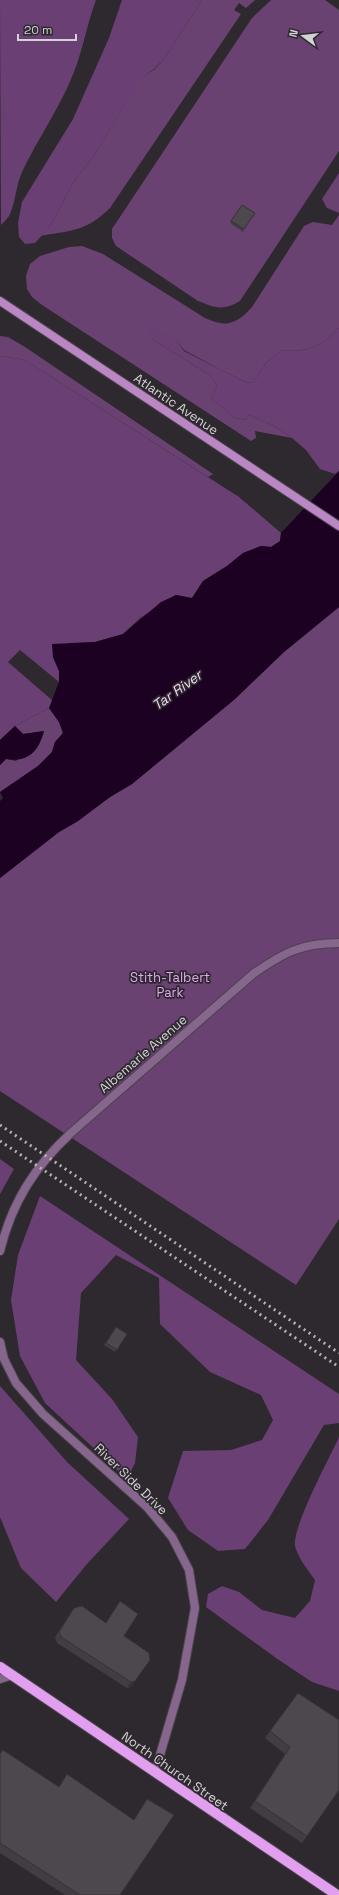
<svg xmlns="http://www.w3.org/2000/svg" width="339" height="1895" viewBox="0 0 339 1895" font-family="'Space Grotesk',sans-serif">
	<rect width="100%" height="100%" fill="#2e292f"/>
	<g fill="#694271">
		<path d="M202,0H255L246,8L239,3L234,10L241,14L110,208C85,232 73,230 40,236L50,227L73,183L94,156L140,78L154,70L165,58Z"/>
		<path d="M271,0H325L339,10V151L240,301C223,311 216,308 198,301L116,246L112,238V229L252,18Z"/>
		<polygon points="339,173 339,213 327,208 322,199"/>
		<path d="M339,215V328L336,329C326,347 301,353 282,350L267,362L252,383L246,382L221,370L184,350L177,341L152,339L211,376L217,386L211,398L235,418L246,420L249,415L274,426L292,438L255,431L256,438L251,441L42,305L32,297L27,289L26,276L30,264L40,256L69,247L82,246L103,254L205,318C226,328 237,324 252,307L304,226L313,222L332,225Z"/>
		<polygon points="0,336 8,337 25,347 213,474 208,477 25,360 0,356"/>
		<polygon points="339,607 339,1219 296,1285 0,1091 0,878 59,832 78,821 110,797 132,784 235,699 284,652"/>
		<polygon points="49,708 59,722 63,733 55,742 52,752 38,766 0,792 0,765 6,759 16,761 44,731 23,734 15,726"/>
	</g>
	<g fill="#6a3f73">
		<path d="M0,0H96C87,24 83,49 74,72C60,108 38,138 22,172C16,185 15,205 9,216C7,219 4,222 1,225Z"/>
		<polygon points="122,0 202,0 165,58 153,70 140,79 94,156 73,183 50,227 35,243 25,244 19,237 18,223 22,202 73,119 109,38"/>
		<path d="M151,327L177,341L184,351L221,370L246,382L252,383L267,362L282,350C301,353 326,347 336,329L339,328V471L335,474L320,469L306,450L292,438L274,426L249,415L246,420L235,418L211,398L217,386L211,376L152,339L149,333Z"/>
		<polygon points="0,356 25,360 239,497 281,533 280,541 271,547 261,546 243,553 227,566 203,581 192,598 176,595 140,618 123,634 95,642 70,643 53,657 59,671 59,682 20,650 8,662 53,701 49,708 15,726 0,740"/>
		<polygon points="0,1159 14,1169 0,1194"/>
		<polygon points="40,1196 339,1394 339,1423 324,1425 268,1520 245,1549 218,1551 188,1530 168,1498 183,1451 231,1450 262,1440 273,1420 261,1395 210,1372 160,1324 159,1278 116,1255 81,1293 76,1360 112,1399 138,1437 135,1463 127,1479 45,1403 20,1356 11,1300 18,1255"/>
		<polygon points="0,1386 67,1462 129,1519 86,1565 56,1602 21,1568 0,1517"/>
		<path d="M339,1437V1691L312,1682L276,1658L206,1607L208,1594L222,1586L239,1592L262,1610L295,1618L310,1601L315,1580C308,1570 298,1558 295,1546C292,1527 330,1457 339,1437Z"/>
	</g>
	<g fill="#1d0122">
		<polygon points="339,471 339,607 284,652 235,699 132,784 110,797 78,821 59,832 0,878 0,801 3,798 0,792 38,766 52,752 55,742 63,733 59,722 49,708 59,682 59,671 53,657 52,644 95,642 123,634 161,602 176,595 192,598 203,581 227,566 243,553 261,546 271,547 280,541 281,533"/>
		<path d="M15,726L23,734L44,731C39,751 28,763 6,759L0,765V740Z"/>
	</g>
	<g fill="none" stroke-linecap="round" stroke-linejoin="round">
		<g stroke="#49444a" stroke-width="10">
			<g id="minor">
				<path d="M0,1251C12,1202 35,1166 72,1132L253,974C283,953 301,943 339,943"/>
				<polyline points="0,1342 4,1359 16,1383 43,1414 147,1507 172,1537 189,1570 195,1608 182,1680 155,1772"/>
				<polyline points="0,1679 13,1675"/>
			</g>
		</g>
		<g stroke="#49444a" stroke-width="10">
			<polyline id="secondary" points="0,301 339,526"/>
		</g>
		<g stroke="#49444a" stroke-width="12">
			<polyline id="primary" points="0,1667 337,1895"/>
		</g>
		<use href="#minor" stroke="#86668c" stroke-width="8"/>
		<use href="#secondary" stroke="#ba86c4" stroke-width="8"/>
		<use href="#primary" stroke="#e29eef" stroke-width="10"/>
		<g stroke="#b4b1b5" stroke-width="3" stroke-dasharray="2 4" stroke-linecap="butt">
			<polyline points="0,1125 339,1353"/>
			<polyline points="0,1141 339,1367"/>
		</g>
	</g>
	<g fill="#423d43">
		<polygon points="242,205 244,229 243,232 230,223"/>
		<polygon points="116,1327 127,1334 115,1352 104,1345"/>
		<polygon points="120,1601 124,1636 149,1653 131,1687 127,1688 57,1643 55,1637 74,1608 106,1623"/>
		<polygon points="298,1693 339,1790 302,1843 250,1808 285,1754 265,1738"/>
		<polygon points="0,1754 58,1787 134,1820 147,1799 120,1895 65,1895 0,1853"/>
	</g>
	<polygon fill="#363237" points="150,1660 131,1687 127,1688 131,1682"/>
	<g fill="#4d474e" stroke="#363237">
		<polygon points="242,205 255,213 244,229 231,221"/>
		<polygon points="116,1327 127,1334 117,1350 106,1343"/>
		<polygon points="120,1601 138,1614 124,1636 149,1653 150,1660 135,1681 131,1682 61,1637 59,1632 74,1608 82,1606 106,1623"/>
		<polygon points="298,1693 339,1720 339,1790 307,1836 255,1801 290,1747 270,1731"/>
		<polygon points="3,1750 59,1787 67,1774 134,1820 147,1799 174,1815 120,1895 80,1895 0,1843 0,1754"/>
	</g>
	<g text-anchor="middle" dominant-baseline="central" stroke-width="3.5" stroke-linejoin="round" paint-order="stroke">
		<g font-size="13" fill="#d5d2d6" stroke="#2e292f">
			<text transform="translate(176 404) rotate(34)">Atlantic Avenue</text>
			<text transform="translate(143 1054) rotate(-41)">Albemarle Avenue</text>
			<text transform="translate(131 1479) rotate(44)">River Side Drive</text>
			<text transform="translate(175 1771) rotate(35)">North Church Street</text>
		</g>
		<g font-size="13" fill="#e6a6f3" stroke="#2e292f">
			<text x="170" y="977">Stith-Talbert<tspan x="170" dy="15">Park</tspan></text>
		</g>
		<g font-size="14" font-style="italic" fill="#f1d7f6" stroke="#2e292f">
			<text transform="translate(177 690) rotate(-36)">Tar River</text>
		</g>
	</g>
	<g transform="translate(303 36) rotate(285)" stroke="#2e292f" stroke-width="3" paint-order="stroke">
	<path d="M0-3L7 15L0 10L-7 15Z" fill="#d5d2d6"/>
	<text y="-6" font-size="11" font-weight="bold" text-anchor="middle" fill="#d5d2d6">N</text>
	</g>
	<path d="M18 34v6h58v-6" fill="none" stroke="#d5d2d6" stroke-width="2"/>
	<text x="24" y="34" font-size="12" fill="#d5d2d6" stroke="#2e292f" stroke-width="3" paint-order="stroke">20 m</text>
</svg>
